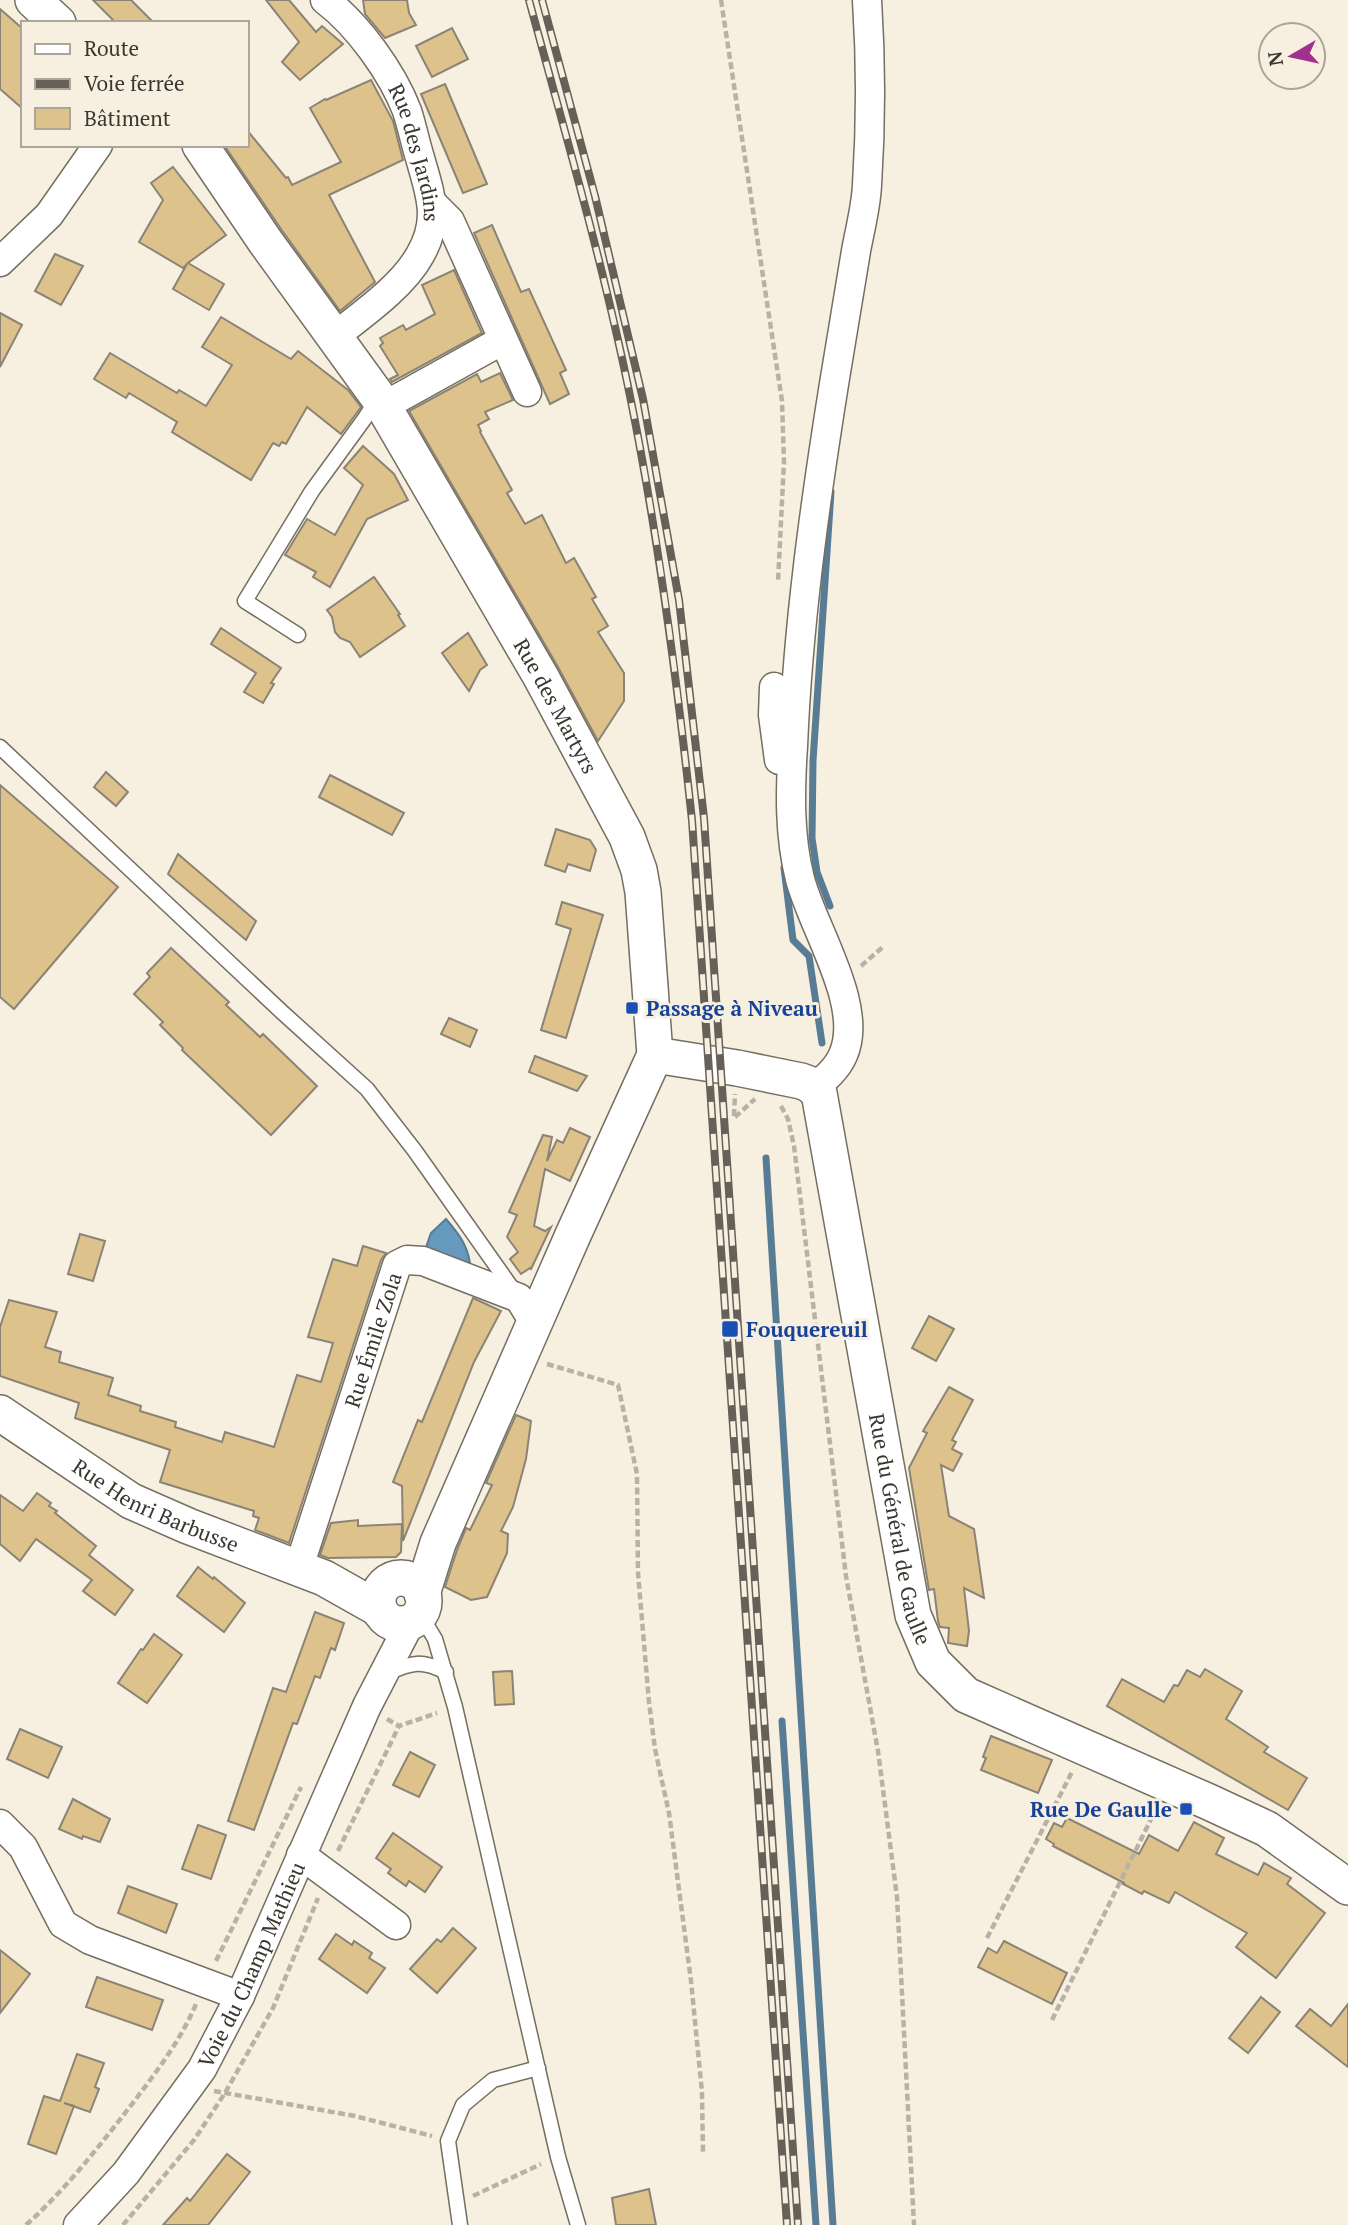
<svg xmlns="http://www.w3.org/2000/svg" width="1348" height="2225" viewBox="0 0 1348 2225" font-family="'PT Serif',serif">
	<rect width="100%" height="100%" fill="#f7efe0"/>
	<path fill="#659abe" stroke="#587c94" stroke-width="2" d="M446,1219C458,1233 467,1244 470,1263C457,1263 434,1258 426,1247L431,1233Z"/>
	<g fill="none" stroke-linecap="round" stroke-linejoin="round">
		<g stroke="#587c94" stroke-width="7">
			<polyline points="784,868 793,940 809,956 822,1043"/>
			<polyline points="830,906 817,872 812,838 813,761 831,492"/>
			<polyline points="766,1158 833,2225"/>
			<polyline points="782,1721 816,2225"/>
		</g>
	</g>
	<g fill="#dec28b" stroke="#8b8476" stroke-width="2">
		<polygon points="93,0 131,0 154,23 116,23"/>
		<polygon points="266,0 289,0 316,32 322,26 343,44 300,80 282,62 299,42"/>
		<polygon points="363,0 407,0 409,13 416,25 385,38 365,14"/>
		<polygon points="0,9 23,29 23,109 0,89"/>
		<polygon points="452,28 468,59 432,77 416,46"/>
		<polygon points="371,80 393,121 403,160 329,195 375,282 340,311 281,229 224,145 247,145 247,130 286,178 288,177 292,185 341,162 310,108 325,99 326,100"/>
		<polygon points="445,84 487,184 463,193 421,94"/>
		<polygon points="173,167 226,235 188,263 224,284 209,310 173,289 187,264 183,268 139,242 163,200 151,183"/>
		<polygon points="492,225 521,292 529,289 566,370 560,373 569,394 550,404 474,233"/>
		<polygon points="55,254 83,266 61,305 35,291"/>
		<polygon points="454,270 482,333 392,382 390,379 398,375 380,346 383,343 380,338 403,325 406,330 435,314 422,285"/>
		<polygon points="0,313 22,325 0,367"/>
		<polygon points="221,317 291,359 298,351 348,390 361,407 341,434 307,407 286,444 282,442 279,446 273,443 251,480 172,432 177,422 129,393 126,398 94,379 110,353 177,393 179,390 206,406 232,365 202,347"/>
		<polygon points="500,373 513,400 485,412 489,419 478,425 481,431 480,432 512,490 507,493 525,524 542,515 566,563 574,558 596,597 592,599 608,626 598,632 624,673 624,701 598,741 558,667 409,411 477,374 481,382"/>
		<polygon points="363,446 394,474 408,500 367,519 330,587 313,577 316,572 285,555 307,519 335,535 363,485 344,468"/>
		<polygon points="374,577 400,614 398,615 405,626 360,657 350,642 340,638 335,632 332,617 327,610"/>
		<polygon points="221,628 281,668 271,683 274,684 263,703 244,692 256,673 211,644"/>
		<polygon points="468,633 487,665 480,670 469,691 442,653"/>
		<polygon points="106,772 128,792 116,806 94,787"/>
		<polygon points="330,775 404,813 392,835 319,797"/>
		<polygon points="0,785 118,887 14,1009 0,997"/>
		<polygon points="556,829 590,840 596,850 590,871 568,864 565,872 545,865"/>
		<polygon points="178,854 256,921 246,940 168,874"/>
		<polygon points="562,902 603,915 566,1038 541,1030 571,929 556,924"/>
		<polygon points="171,948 229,1002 226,1005 260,1037 263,1034 317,1086 271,1135 182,1050 183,1048 160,1025 163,1022 134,994 150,977 147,973"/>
		<polygon points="449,1018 477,1030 470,1047 441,1034"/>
		<polygon points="535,1056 587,1076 577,1091 529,1072"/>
		<polygon points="570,1128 590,1137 570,1181 545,1169 534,1226 545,1231 551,1227 531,1269 530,1268 521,1274 510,1259 518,1252 507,1237 517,1215 509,1212 543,1135 552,1137 547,1161 557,1140 563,1143"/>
		<polygon points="80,1234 105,1241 93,1281 68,1274"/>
		<polygon points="363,1246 386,1253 381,1260 289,1543 255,1530 259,1518 253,1516 254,1511 160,1482 170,1450 75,1418 79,1403 0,1376 0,1327 9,1300 57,1312 45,1347 61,1352 59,1362 113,1378 108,1395 141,1406 140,1411 176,1422 175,1427 222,1442 225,1432 274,1447 297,1375 321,1382 333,1343 308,1337 333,1259 357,1266"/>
		<polygon points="473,1298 501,1311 474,1362 403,1541 402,1486 393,1482 418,1420 422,1422"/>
		<polygon points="929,1316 954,1329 936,1361 912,1348"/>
		<polygon points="949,1387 973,1400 952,1440 956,1442 952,1449 962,1454 953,1471 941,1465 949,1516 974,1529 984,1598 964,1588 969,1631 967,1646 948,1643 949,1628 940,1627 938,1621 934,1589 929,1590 909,1468 927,1433 923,1431"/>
		<polygon points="516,1415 531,1421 526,1459 513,1507 501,1531 508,1534 507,1553 487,1597 471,1600 445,1587 457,1550 466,1528 470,1530 492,1485 486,1483"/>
		<polygon points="37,1493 51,1503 49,1506 57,1511 55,1513 96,1546 89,1555 133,1590 115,1615 83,1591 92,1580 36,1539 20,1561 0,1544 0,1495 23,1511"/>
		<polygon points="358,1520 358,1526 402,1524 401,1552 396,1557 328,1558 320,1555 331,1523"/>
		<polygon points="198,1567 213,1579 214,1577 245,1603 224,1632 177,1596"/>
		<polygon points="315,1612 344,1623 335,1650 331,1648 320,1678 315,1676 297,1724 293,1723 254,1830 228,1821 273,1688 286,1692"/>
		<polygon points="154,1634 182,1655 147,1703 118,1683 141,1649 143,1650"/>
		<polygon points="1205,1669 1242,1691 1226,1719 1268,1747 1264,1752 1307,1778 1288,1810 1107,1706 1122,1679 1164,1702 1174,1685 1178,1686 1187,1670 1200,1677"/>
		<polygon points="512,1671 514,1704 495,1705 493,1672"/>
		<polygon points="20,1729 62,1747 48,1778 7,1759"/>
		<polygon points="991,1736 1052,1760 1038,1793 981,1770 986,1758 983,1757"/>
		<polygon points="410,1752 435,1765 419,1797 393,1785"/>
		<polygon points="73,1799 110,1819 100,1842 83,1836 82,1839 59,1829"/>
		<polygon points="1067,1818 1139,1854 1149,1835 1178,1851 1194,1822 1224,1838 1216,1854 1258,1875 1264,1863 1291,1878 1287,1884 1325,1913 1276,1978 1236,1947 1247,1933 1175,1892 1169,1903 1144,1891 1142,1894 1123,1884 1124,1883 1053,1846 1054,1844 1046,1839 1054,1823 1062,1827"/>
		<polygon points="198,1825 226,1835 211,1879 182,1869"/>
		<polygon points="393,1833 442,1867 425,1892 409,1881 406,1886 388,1873 391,1869 376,1858"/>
		<polygon points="128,1886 177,1904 166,1933 118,1913"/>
		<polygon points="453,1928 476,1948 437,1993 410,1969 437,1939 441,1942"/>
		<polygon points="336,1934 352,1945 354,1941 372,1953 369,1958 385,1968 367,1993 319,1959"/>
		<polygon points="1004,1941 1067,1973 1052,2004 978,1967 988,1948 997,1953"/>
		<polygon points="0,1950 30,1974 0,2013"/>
		<polygon points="97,1977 163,2000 152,2030 86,2007"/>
		<polygon points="1261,1997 1280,2012 1248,2053 1229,2038"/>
		<polygon points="1348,2004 1348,2067 1296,2026 1310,2009 1331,2026"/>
		<polygon points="77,2054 104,2063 95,2087 99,2089 90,2112 64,2103 74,2106 56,2154 28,2144 44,2096 60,2101"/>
		<polygon points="227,2154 250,2172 208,2225 163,2225 187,2198 190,2201"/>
		<polygon points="649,2189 656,2225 616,2225 612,2198"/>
	</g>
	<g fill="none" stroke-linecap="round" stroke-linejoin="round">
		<g stroke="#756e61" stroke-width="17">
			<g id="service">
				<polyline points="298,635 245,601 312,491 365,418 378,398"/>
				<polyline points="0,747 283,1013 367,1089 415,1151 514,1291"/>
				<polyline points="420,1614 435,1639 455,1707 558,2157 578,2225"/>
				<path d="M388,1673C412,1662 422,1660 446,1672"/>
				<polyline points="460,2225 448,2141 463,2105 493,2080 538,2068"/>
			</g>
		</g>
		<g stroke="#756e61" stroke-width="31">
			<g id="minor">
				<path id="s1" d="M325,0C358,25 392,72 407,111C412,126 415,142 420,158C430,194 441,219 420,255C403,286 363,314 335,336"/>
				<polyline points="433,204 450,221 527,392"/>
				<polyline points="0,262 49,215 98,145"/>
				<polyline points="384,406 503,340"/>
				<polyline points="774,687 773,715 779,760"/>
				<path d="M814,1088C825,1079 837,1069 843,1055C865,1006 813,929 800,879C789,835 790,791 793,746C798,624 815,503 834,384C841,340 849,295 856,251C860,229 866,207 867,185C871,124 871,61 867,0"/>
				<path id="s2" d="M298,1570L397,1265L407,1260L423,1261L519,1298L535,1324"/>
				<polyline points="0,1824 23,1847 63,1924 90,1940 240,1996"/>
				<polyline points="301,1855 396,1925"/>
				<path id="s3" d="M78,2225L126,2173L202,2069L240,1996L367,1706L410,1623"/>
			</g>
		</g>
		<g stroke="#756e61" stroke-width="38">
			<g id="tertiary">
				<polyline points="33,0 58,23"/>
				<path id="s4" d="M200,145L265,241L378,397L541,677L627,837L639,870L643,892L655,1055L573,1235L438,1543L422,1594"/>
				<path id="s5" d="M655,1055L737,1068L801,1081L809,1084L819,1093L913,1615L933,1662L966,1695L1209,1802L1267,1829L1348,1887"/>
				<path id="s6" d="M0,1413L131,1501L188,1526L324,1578L379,1609"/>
				<circle cx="401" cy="1601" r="23"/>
			</g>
		</g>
		<g stroke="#b8b2a6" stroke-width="4.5" stroke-dasharray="7 3.5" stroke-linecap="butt">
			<polyline points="721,0 782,401 784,462 778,582"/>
			<polyline points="861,966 884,946"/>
			<polyline points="781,1106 788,1119 794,1146 846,1576 878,1751 897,1897 914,2225"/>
			<polyline points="734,1116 735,1094"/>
			<polyline points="735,1117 755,1099"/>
			<polyline points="547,1364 618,1385 637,1474 638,1573 649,1702 655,1749 669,1813 691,1981 702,2092 703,2154"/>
			<polyline points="387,1719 399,1726 437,1713"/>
			<polyline points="338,1851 399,1726"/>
			<polyline points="987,1938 1073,1770"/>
			<polyline points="216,1961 301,1787"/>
			<polyline points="1052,2020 1157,1807"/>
			<polyline points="214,2091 355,2116 432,2136"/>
			<polyline points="473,2196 541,2164"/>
			<path d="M26,2225C65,2190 97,2149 129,2108C154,2075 180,2042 196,2004"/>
			<polyline points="123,2225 194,2140 225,2093 273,2008 318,1898"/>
		</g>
		<use href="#service" stroke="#fff" stroke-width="14"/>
		<use href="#minor" stroke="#fff" stroke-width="28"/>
		<use href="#tertiary" stroke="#fff" stroke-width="35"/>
		<g stroke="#656158" stroke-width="8">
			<g id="rail">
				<path d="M529,0C565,133 604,266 631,401C659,540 677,680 692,820L787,2225"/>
				<polyline points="542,0 595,196 643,399 679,600 704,818 798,2225"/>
			</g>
		</g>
		<use href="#rail" stroke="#f7efe0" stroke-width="5" stroke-dasharray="16" stroke-linecap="butt"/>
	</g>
	<g fill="#1a4fb4" stroke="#f7efe0" stroke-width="2.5">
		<rect x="625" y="1001" width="14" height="14" rx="3.5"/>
		<rect x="721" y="1320" width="18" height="18" rx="3.5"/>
		<rect x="1179" y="1802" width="14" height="14" rx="3.5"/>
	</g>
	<g text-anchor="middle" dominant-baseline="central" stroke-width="6" stroke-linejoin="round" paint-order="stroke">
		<g font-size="21" fill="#3a3731" stroke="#f7efe0">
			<text stroke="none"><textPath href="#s1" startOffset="182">Rue des Jardins</textPath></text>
			<text stroke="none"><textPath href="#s4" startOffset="665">Rue des Martyrs</textPath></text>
			<text stroke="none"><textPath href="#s2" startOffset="242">Rue Émile Zola</textPath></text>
			<text stroke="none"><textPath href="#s6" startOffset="182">Rue Henri Barbusse</textPath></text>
			<text stroke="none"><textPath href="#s5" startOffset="614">Rue du Général de Gaulle</textPath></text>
			<text stroke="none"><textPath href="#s3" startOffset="315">Voie du Champ Mathieu</textPath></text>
		</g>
		<g font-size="21" font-weight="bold" fill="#164399" stroke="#f7efe0" text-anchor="start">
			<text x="646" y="1008">Passage à Niveau</text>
			<text x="746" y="1329">Fouquereuil</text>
			<text x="1172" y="1809" text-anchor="end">Rue De Gaulle</text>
		</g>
	</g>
	<rect x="21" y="21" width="228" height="126" fill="#f7efe0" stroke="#aba59a" stroke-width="2"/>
	<rect x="35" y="44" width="35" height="10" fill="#ffffff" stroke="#aba59a" stroke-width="2"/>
	<text x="84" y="56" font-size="21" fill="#3a3731">Route</text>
	<rect x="35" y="79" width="35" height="10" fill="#656158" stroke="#aba59a" stroke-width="2"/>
	<text x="84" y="91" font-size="21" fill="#3a3731">Voie ferrée</text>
	<rect x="35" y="108" width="35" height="21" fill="#dec28b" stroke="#aba59a" stroke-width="2"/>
	<text x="84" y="126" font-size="21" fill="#3a3731">Bâtiment</text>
	<g transform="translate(1292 56) rotate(261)"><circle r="33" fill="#f7efe0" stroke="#aba59a" stroke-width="2"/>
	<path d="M0-5L12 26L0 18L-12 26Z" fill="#a1318f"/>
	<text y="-10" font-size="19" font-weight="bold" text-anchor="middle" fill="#3a3731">N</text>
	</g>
</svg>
